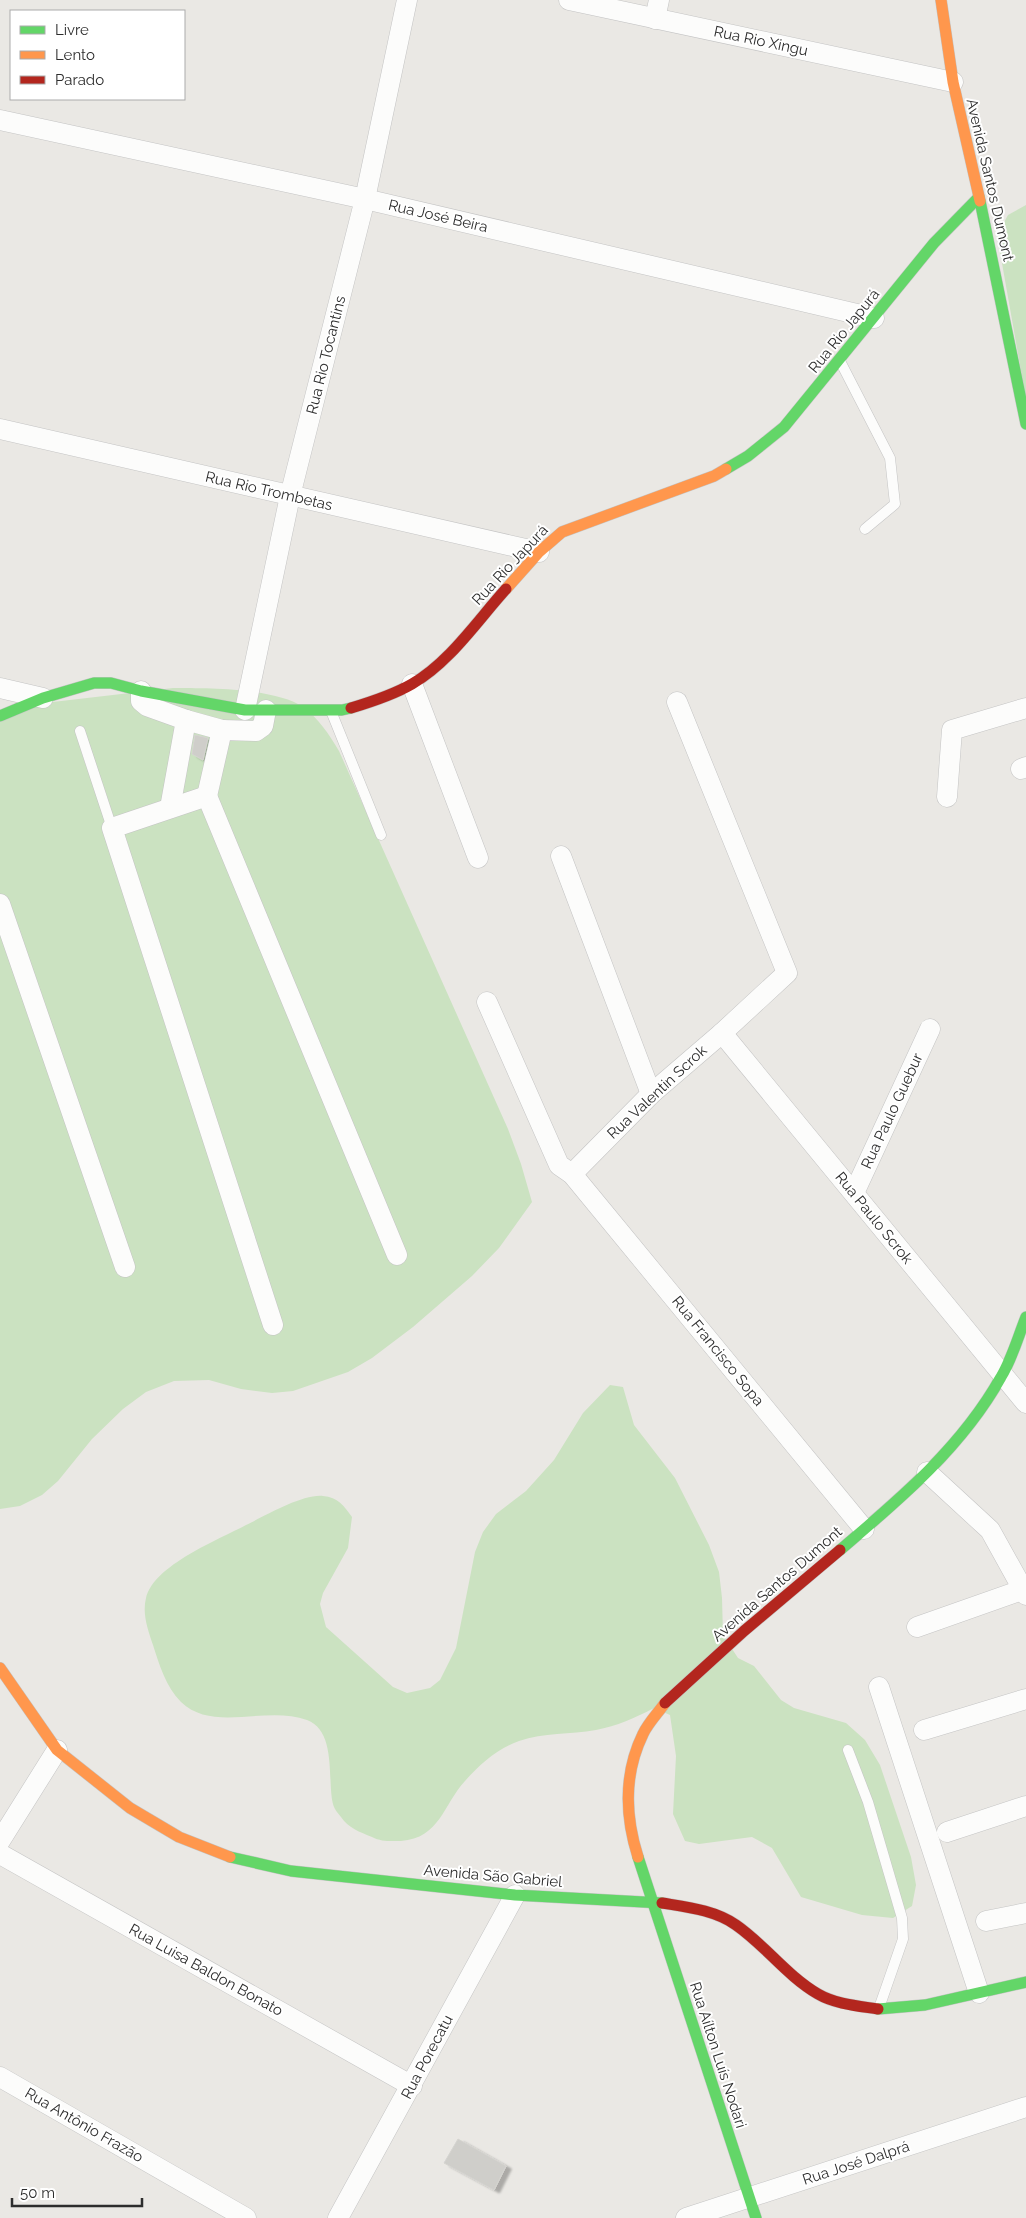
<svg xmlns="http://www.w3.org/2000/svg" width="1026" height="2218" viewBox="0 0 1026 2218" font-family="Raleway,sans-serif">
	<defs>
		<filter id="shadow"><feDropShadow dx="5.5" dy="3" stdDeviation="1" flood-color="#0004"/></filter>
	</defs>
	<rect width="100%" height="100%" fill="#eae8e4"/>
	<g fill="#cbe2c1">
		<polygon points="1026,205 1026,399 997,235 1008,215"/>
		<path d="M173,688C207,688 276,688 303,707C319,719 329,734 339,751L508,1129L521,1164L532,1202L499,1248L472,1276L413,1327L372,1358L348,1372L293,1391L272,1393L241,1389L209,1380L174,1381L146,1392L123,1409L92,1439L58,1481L42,1495L20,1506L0,1509V712L44,703Z"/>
		<path d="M610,1385L623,1387L634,1425L675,1478L709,1545L719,1572L722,1598L723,1635L738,1658L754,1666L781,1700L794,1708L846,1723L865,1740L880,1765L911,1857L916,1885L912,1906L893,1918L862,1915L801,1897L772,1848L752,1837L699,1844L685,1841L673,1814L676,1756L670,1715L654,1708C635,1718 617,1726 596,1730C570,1735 544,1732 519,1741C497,1749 480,1764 465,1781C443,1805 440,1838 401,1841C390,1841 382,1842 372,1837C360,1832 348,1828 341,1817C338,1813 334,1809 333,1804C327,1781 337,1731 307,1720C266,1705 213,1733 181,1702C166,1687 159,1664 153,1645C148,1630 142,1614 146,1598C154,1565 218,1540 246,1525C265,1516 302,1494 323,1496C338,1497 344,1506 352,1517L348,1548L323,1593L320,1604L326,1627L393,1687L407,1693L430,1688L440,1680L456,1648L475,1552L483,1532L496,1514L526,1491L554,1460L583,1413Z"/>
	</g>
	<g fill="#cfceca" stroke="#d5d4d0" filter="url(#shadow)">
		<polygon points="195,735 208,738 203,760 192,754"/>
		<polygon points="458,2139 506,2166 494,2190 444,2163"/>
	</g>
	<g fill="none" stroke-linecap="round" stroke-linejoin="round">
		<g stroke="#c4c4c4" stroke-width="11">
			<g id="lane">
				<polyline points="840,361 890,458 895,504 865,529"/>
				<polyline points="331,711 381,835"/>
				<polyline points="80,731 112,828"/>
				<polyline points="848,1750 868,1802 902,1918 903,1939 879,2008"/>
			</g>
		</g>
		<g stroke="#c4c4c4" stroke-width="21">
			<g id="street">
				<polyline points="569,0 953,82"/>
				<polyline points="655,19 659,0"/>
				<polyline points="0,120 365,199 874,318"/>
				<polyline points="0,429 539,552"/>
				<polyline points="412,684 478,858"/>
				<polyline points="0,688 43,698"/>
				<polyline points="141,691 141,701 147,706 186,720 170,808"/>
				<polyline points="245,710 290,496 365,199 407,0"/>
				<polyline points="186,720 222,730"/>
				<polyline points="1021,769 1026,767"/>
				<polyline points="207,796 222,730 256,731 263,726 266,710"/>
				<polyline points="947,797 952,730 1026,708"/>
				<polyline points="561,856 651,1094"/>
				<polyline points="0,904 125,1267"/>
				<polyline points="487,1002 559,1165 572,1174 864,1529"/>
				<polyline points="722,1033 1026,1403"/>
				<polyline points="572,1174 651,1094 722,1033 787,973 677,702"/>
				<polyline points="854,1193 930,1029"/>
				<polyline points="273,1325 112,828 207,796 397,1255"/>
				<polyline points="927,1472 990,1530 1026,1595"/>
				<polyline points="917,1627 1022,1590"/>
				<polyline points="879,1687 979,1993"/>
				<polyline points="924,1730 1026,1699"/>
				<polyline points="947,1832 1026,1806"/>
				<polyline points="0,1841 57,1750"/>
				<polyline points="0,1854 412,2086"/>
				<polyline points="986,1921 1026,1913"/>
				<polyline points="0,2077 246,2218"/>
				<polyline points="338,2218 515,1895"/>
				<polyline points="686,2218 1026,2107"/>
			</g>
		</g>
		<g stroke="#c4c4c4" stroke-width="12">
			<g id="fast">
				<polyline points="980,201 1026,424"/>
				<polyline points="726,469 748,456 784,427 934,243 979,197"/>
				<polyline points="0,716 43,698 94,683 111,683 141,691 245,710 342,710 351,708"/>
				<path d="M840,1550C900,1499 962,1447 1001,1377C1012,1359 1018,1337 1026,1317"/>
				<polyline points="230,1857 291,1871 515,1895 662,1903"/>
				<polyline points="638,1857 756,2218"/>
				<polyline points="878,2009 925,2005 1026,1982"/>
			</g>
		</g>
		<g stroke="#c4c4c4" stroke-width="12">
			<g id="slow">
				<polyline points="941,0 953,82 980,201"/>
				<polyline points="506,589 539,552 562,532 714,476 726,469"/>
				<polyline points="0,1668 57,1750 130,1808 179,1837 230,1857"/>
				<path d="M638,1857C625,1816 623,1775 643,1734C648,1723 658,1713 665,1703"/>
			</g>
		</g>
		<g stroke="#c4c4c4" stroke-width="12">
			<g id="jam">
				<path d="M351,708C371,702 393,695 412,684C450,662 477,621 506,589"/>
				<polyline points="665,1703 744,1631 840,1550"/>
				<path d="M662,1903C686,1907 715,1910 736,1925C765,1945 787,1976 818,1994C835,2004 859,2006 878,2009"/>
			</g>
		</g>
		<use href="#lane" stroke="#fcfcfb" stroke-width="10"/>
		<use href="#street" stroke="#fcfcfb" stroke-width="20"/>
		<use href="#fast" stroke="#63d668" stroke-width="11"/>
		<use href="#slow" stroke="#ff974d" stroke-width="11"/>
		<use href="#jam" stroke="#b3261e" stroke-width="11"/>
	</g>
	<g text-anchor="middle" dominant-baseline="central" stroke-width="4" stroke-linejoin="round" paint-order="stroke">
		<g font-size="15" fill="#2d2d2d" stroke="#fff">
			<text transform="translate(761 41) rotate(12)">Rua Rio Xingu</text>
			<text transform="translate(990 180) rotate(77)">Avenida Santos Dumont</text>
			<text transform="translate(438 216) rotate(13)">Rua José Beira</text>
			<text transform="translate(844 331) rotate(-51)">Rua Rio Japurá</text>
			<text transform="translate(326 355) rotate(-76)">Rua Rio Tocantins</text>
			<text transform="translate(269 491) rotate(13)">Rua Rio Trombetas</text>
			<text transform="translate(510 565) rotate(-47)">Rua Rio Japurá</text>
			<text transform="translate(657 1092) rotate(-43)">Rua Valentin Scrok</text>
			<text transform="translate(892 1111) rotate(-65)">Rua Paulo Guebur</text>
			<text transform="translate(874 1218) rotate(51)">Rua Paulo Scrok</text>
			<text transform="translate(718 1351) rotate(51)">Rua Francisco Sopa</text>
			<text transform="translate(777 1584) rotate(-41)">Avenida Santos Dumont</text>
			<text transform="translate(493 1876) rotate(5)">Avenida São Gabriel</text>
			<text transform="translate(206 1970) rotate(29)">Rua Luisa Baldon Bonato</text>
			<text transform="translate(718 2055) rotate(72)">Rua Aílton Luís Nodari</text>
			<text transform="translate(427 2057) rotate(-62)">Rua Porecatu</text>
			<text transform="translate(84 2125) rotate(30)">Rua Antônio Frazão</text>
			<text transform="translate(856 2163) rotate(-18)">Rua José Dalprá</text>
		</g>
	</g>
	<rect x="10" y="10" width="175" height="90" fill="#ffffff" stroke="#ababab"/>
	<rect x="20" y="26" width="25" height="8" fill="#63d668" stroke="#ababab"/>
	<text x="55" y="35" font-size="15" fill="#2d2d2d">Livre</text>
	<rect x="20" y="51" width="25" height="8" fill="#ff974d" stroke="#ababab"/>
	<text x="55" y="60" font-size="15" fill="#2d2d2d">Lento</text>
	<rect x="20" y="76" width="25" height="8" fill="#b3261e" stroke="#ababab"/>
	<text x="55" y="85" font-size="15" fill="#2d2d2d">Parado</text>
	<path d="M12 2198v8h130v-8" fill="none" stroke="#2d2d2d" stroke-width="2.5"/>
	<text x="20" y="2198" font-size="15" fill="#2d2d2d" stroke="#ffffff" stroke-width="4" paint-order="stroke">50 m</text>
</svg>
